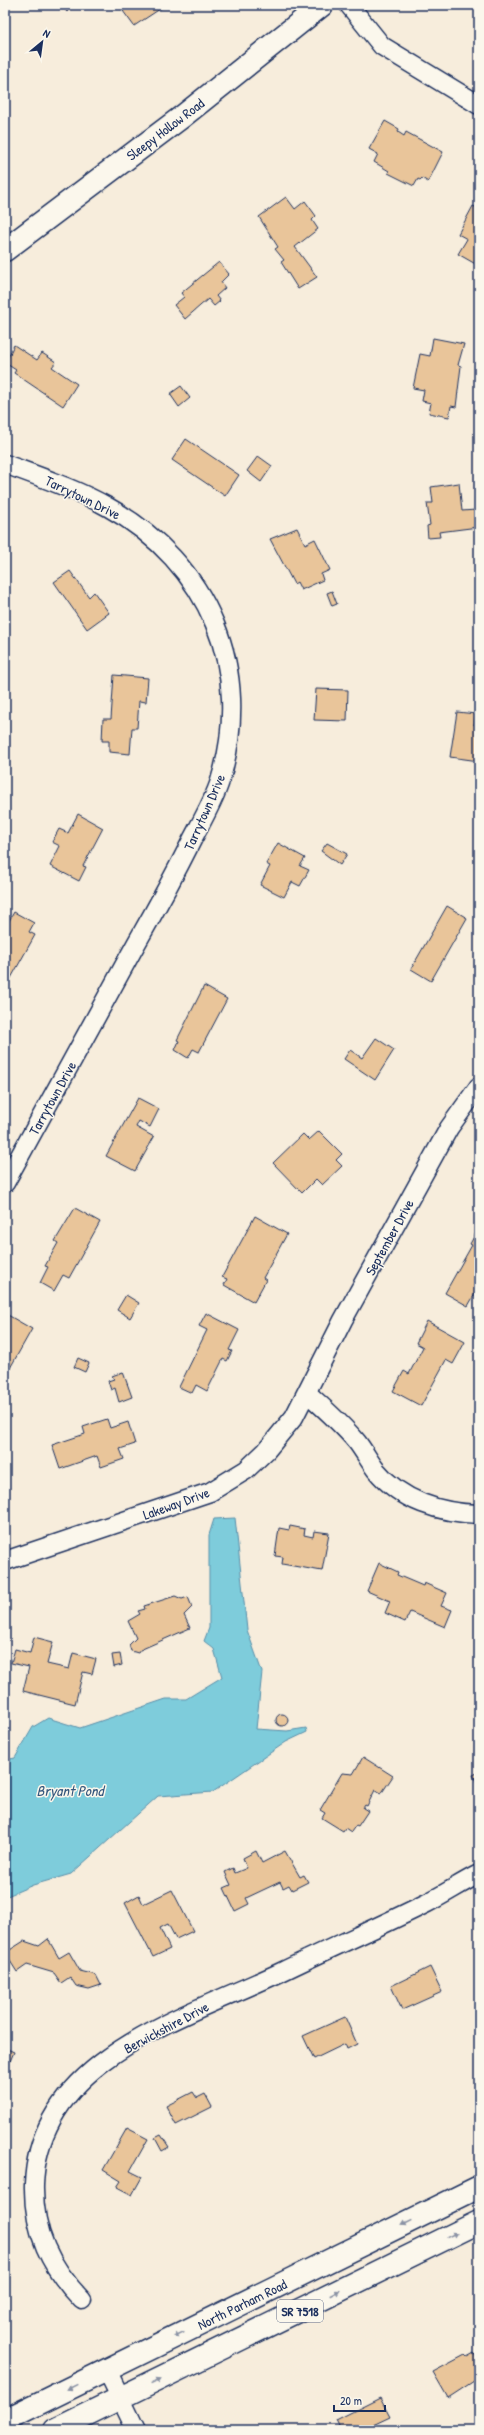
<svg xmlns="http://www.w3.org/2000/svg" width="484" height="2435" viewBox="0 0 484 2435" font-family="'Patrick Hand',sans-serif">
	<rect width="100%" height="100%" fill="#f7eddc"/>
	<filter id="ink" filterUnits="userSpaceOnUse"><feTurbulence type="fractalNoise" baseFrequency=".025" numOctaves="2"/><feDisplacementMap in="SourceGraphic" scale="8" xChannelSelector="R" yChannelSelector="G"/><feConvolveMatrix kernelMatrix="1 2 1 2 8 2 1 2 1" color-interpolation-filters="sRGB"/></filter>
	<g filter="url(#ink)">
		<polygon fill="#7eccdb" stroke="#568da9" points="235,1518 247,1630 262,1672 256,1729 287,1731 306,1728 307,1732 286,1742 213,1792 158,1796 71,1874 33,1885 5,1897 5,1760 15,1758 33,1727 48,1718 80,1728 166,1699 186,1699 222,1677 214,1649 204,1641 209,1628 209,1535 214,1519"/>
		<g fill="#e9c59a" stroke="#1b2f5e">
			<polygon points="60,5 73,5 67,12"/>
			<polygon points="130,5 166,5 134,26 123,11"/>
			<polygon points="385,121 399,129 398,132 404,136 406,132 443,152 428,182 422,178 420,180 418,179 414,186 388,173 389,171 374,162 378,154 369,149"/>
			<polygon points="286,197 295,209 305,201 316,216 312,220 318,229 295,247 317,277 298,289 281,262 284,260 275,249 278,247 259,217"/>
			<polygon points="473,206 479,209 479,266 458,254 467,239 458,234"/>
			<polygon points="219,262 229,274 221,282 225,288 216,296 220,301 214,306 208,299 185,319 174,305 184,297 181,293"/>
			<polygon points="433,338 464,344 458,365 461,366 456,407 451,406 449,417 429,413 431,403 422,401 424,390 413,388 420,354 430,356"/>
			<polygon points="14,345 37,360 42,353 56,362 52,367 77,384 63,406 14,373 16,370 5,363"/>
			<polygon points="181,386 190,398 179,407 170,394"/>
			<polygon points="186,439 239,475 225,496 172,460"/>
			<polygon points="258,456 272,466 261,482 247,471"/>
			<polygon points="459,483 462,511 476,510 478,527 439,532 440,537 428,538 427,526 430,525 427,503 433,503 431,487"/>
			<polygon points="297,528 305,544 315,539 330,570 321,574 323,580 301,590 297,582 294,584 270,539"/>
			<polygon points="70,571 89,597 94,592 109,613 87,629 54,582"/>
			<polygon points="332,591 337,604 332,606 327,593"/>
			<polygon points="114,675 148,678 146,702 139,701 137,728 132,728 130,754 109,752 109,741 102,741 103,719 111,719"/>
			<polygon points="316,689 348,690 347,721 314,720"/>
			<polygon points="457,712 476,714 474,725 479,723 479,761 450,757"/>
			<polygon points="78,814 103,828 83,866 86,867 79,881 50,866 60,846 52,842 59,829 68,833"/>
			<polygon points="278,843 305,858 300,866 309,870 300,886 292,882 284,897 260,885 270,866 266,864"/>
			<polygon points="327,843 347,854 340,865 321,851"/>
			<polygon points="447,906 467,918 431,981 411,969"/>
			<polygon points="14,912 34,923 29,932 35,935 6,987 5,928"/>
			<polygon points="204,986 227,999 199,1052 193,1049 188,1058 175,1050 179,1041 177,1040"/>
			<polygon points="376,1038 394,1050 375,1080 344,1059 350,1050 362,1058"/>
			<polygon points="138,1098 159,1109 150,1127 139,1121 136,1127 154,1137 135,1171 106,1156"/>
			<polygon points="319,1131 342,1154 336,1160 342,1166 322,1185 316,1179 302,1193 273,1163 303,1134 309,1140"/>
			<polygon points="75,1208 100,1222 69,1278 63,1275 54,1291 40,1283 48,1267 45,1266 58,1243 55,1241"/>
			<polygon points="255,1216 287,1234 263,1278 266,1280 254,1302 224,1285 227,1279 222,1277"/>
			<polygon points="478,1229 479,1287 468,1306 445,1293 472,1245 470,1244"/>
			<polygon points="126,1295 139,1303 130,1318 117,1310"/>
			<polygon points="206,1313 239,1330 229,1350 232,1351 227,1361 223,1359 207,1391 196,1385 192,1393 179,1387 207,1330 199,1326"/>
			<polygon points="6,1314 32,1329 5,1377 5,1317"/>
			<polygon points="427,1321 465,1342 453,1364 446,1360 421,1406 393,1391 404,1371 409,1374 423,1347 416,1343"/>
			<polygon points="78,1358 89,1363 85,1372 74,1367"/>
			<polygon points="123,1372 132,1397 119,1402 115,1388 111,1390 108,1381 114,1379 112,1376"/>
			<polygon points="107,1419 110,1428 128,1422 135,1444 120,1449 124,1459 101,1467 97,1456 60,1469 52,1445 85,1434 83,1427"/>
			<polygon points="290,1526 305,1529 304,1535 313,1537 314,1531 329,1533 322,1571 282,1564 283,1557 275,1556 279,1528 289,1530"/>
			<polygon points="379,1563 398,1572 397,1575 423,1586 424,1583 447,1593 441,1606 452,1610 445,1627 410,1612 405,1622 385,1613 390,1601 367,1591"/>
			<polygon points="175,1596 182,1599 188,1597 192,1607 184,1615 190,1628 140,1650 138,1653 131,1651 129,1645 136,1638 128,1621 140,1614 138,1611 145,1609 144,1606"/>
			<polygon points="34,1637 53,1642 47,1664 69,1669 73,1653 96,1659 92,1674 83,1672 75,1704 23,1691 29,1667 11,1663 15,1649 30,1653"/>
			<polygon points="120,1654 122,1665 114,1667 112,1655"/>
			<circle cx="282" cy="1720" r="6"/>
			<polygon points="363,1757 393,1776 381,1794 375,1790 367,1806 365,1805 363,1808 368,1811 358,1826 356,1825 351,1832 345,1828 343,1831 322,1818 325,1813 320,1810 342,1773 353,1774"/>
			<polygon points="479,1772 479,1788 473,1775"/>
			<polygon points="256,1851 262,1863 285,1851 300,1877 304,1875 308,1882 292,1890 289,1885 283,1888 280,1882 246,1898 249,1904 235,1911 224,1888 231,1885 225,1872 233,1868 235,1873 247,1868 243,1858"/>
			<polygon points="172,1890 193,1931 176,1939 168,1924 160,1928 170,1949 153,1957 125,1903 139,1895 143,1904"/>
			<polygon points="48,1939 59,1958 69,1952 80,1971 96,1975 101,1985 89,1989 76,1986 70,1977 61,1983 54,1973 27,1965 17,1972 5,1953 24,1941 39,1946"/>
			<polygon points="430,1967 442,1992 402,2010 391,1986"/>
			<polygon points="345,2017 357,2044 347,2049 345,2044 314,2059 303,2036"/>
			<polygon points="5,2048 14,2052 5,2073"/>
			<polygon points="193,2092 197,2098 205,2094 212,2107 176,2125 166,2106"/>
			<polygon points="127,2128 148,2139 130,2171 142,2177 132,2195 117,2187 121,2181 103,2170"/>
			<polygon points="161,2135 169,2147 162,2151 155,2138"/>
			<polygon points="474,2353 479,2362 479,2374 475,2375 477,2379 448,2398 433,2372 465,2355 467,2357"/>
			<polygon points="380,2398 390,2417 373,2425 375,2429 372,2430 341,2430 336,2420"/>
		</g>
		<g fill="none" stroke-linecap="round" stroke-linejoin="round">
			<g stroke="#1b2f5e" stroke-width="21">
				<g id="minor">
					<polyline points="349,5 382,46 479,105"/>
					<path d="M5,464C40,477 76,489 108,507C209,563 254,670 220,781C214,800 203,819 193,838C175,874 156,909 136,944C92,1024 49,1104 5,1183"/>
					<path d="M307,1393C325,1409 342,1424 357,1442C364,1451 369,1461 376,1470C401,1501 440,1513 479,1514"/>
					<polyline points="5,1561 210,1492 246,1470 266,1451 294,1417 343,1320 449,1128 479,1086"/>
					<path d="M82,2300C50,2267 33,2231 34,2185C38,2057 187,2017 281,1972C330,1948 379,1927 427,1903C445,1894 461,1883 479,1874"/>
					<polyline points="107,2370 136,2430"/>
				</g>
			</g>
			<g stroke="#1b2f5e" stroke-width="25">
				<polyline id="tertiary" points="5,250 183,116 322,5"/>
			</g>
			<g stroke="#1b2f5e" stroke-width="25">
				<g id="trunk">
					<polyline points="5,2420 479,2187"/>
					<polyline points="55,2430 479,2222"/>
				</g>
			</g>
			<use href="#minor" stroke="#fbf7ec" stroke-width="18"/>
			<use href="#tertiary" stroke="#fbf7ec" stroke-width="22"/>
			<use href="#trunk" stroke="#fbf7ec" stroke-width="22"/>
		</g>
		<defs><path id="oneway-solid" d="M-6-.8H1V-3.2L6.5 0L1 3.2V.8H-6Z"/></defs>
		<g fill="#8b93a5">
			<use href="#oneway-solid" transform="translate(406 2223) rotate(154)"/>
			<use href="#oneway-solid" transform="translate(452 2235) rotate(-26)"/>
			<use href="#oneway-solid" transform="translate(335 2293) rotate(-27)"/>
			<use href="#oneway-solid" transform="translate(179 2334) rotate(154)"/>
			<use href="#oneway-solid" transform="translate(156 2381) rotate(-26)"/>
			<use href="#oneway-solid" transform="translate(72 2387) rotate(154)"/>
		</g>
	</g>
	<g text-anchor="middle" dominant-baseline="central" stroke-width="3" stroke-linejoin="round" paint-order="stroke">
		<rect fill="#fbf7ec" stroke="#5e6b89" stroke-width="1" x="277" y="2300" width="46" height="22" rx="3"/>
		<g font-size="13" font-weight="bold" fill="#1b2f5e">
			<text x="300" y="2311">SR 7518</text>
		</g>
		<g font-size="14" fill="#1b2f5e" stroke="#fbf7ec">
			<text transform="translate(165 129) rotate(-37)">Sleepy Hollow Road</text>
			<text transform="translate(83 497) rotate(26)">Tarrytown Drive</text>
			<text transform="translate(204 812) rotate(-66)">Tarrytown Drive</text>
			<text transform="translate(52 1098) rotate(-61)">Tarrytown Drive</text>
			<text transform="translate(389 1237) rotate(-61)">September Drive</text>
			<text transform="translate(176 1503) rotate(-20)">Lakeway Drive</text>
			<text transform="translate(166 2027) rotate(-28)">Berwickshire Drive</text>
			<text transform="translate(242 2304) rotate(-26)">North Parham Road</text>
		</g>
		<g font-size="15" font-style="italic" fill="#34567d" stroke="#fbf7ec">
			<text x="70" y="1790">Bryant Pond</text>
		</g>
	</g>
	<rect width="484" height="2435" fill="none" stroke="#fbf7ec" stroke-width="20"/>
	<rect x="10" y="10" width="464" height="2415" fill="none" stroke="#1b2f5e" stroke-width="1.5" filter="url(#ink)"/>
	<g transform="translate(42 42) rotate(29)" stroke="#fbf7ec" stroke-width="3" paint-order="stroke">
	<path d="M0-3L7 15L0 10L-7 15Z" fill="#1b2f5e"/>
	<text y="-6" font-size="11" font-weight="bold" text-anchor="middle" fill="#1b2f5e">N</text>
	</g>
	<path d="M334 2405v6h51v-6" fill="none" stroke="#1b2f5e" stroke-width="2"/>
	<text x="340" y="2405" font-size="12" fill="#1b2f5e" stroke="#fbf7ec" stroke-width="3" paint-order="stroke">20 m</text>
</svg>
